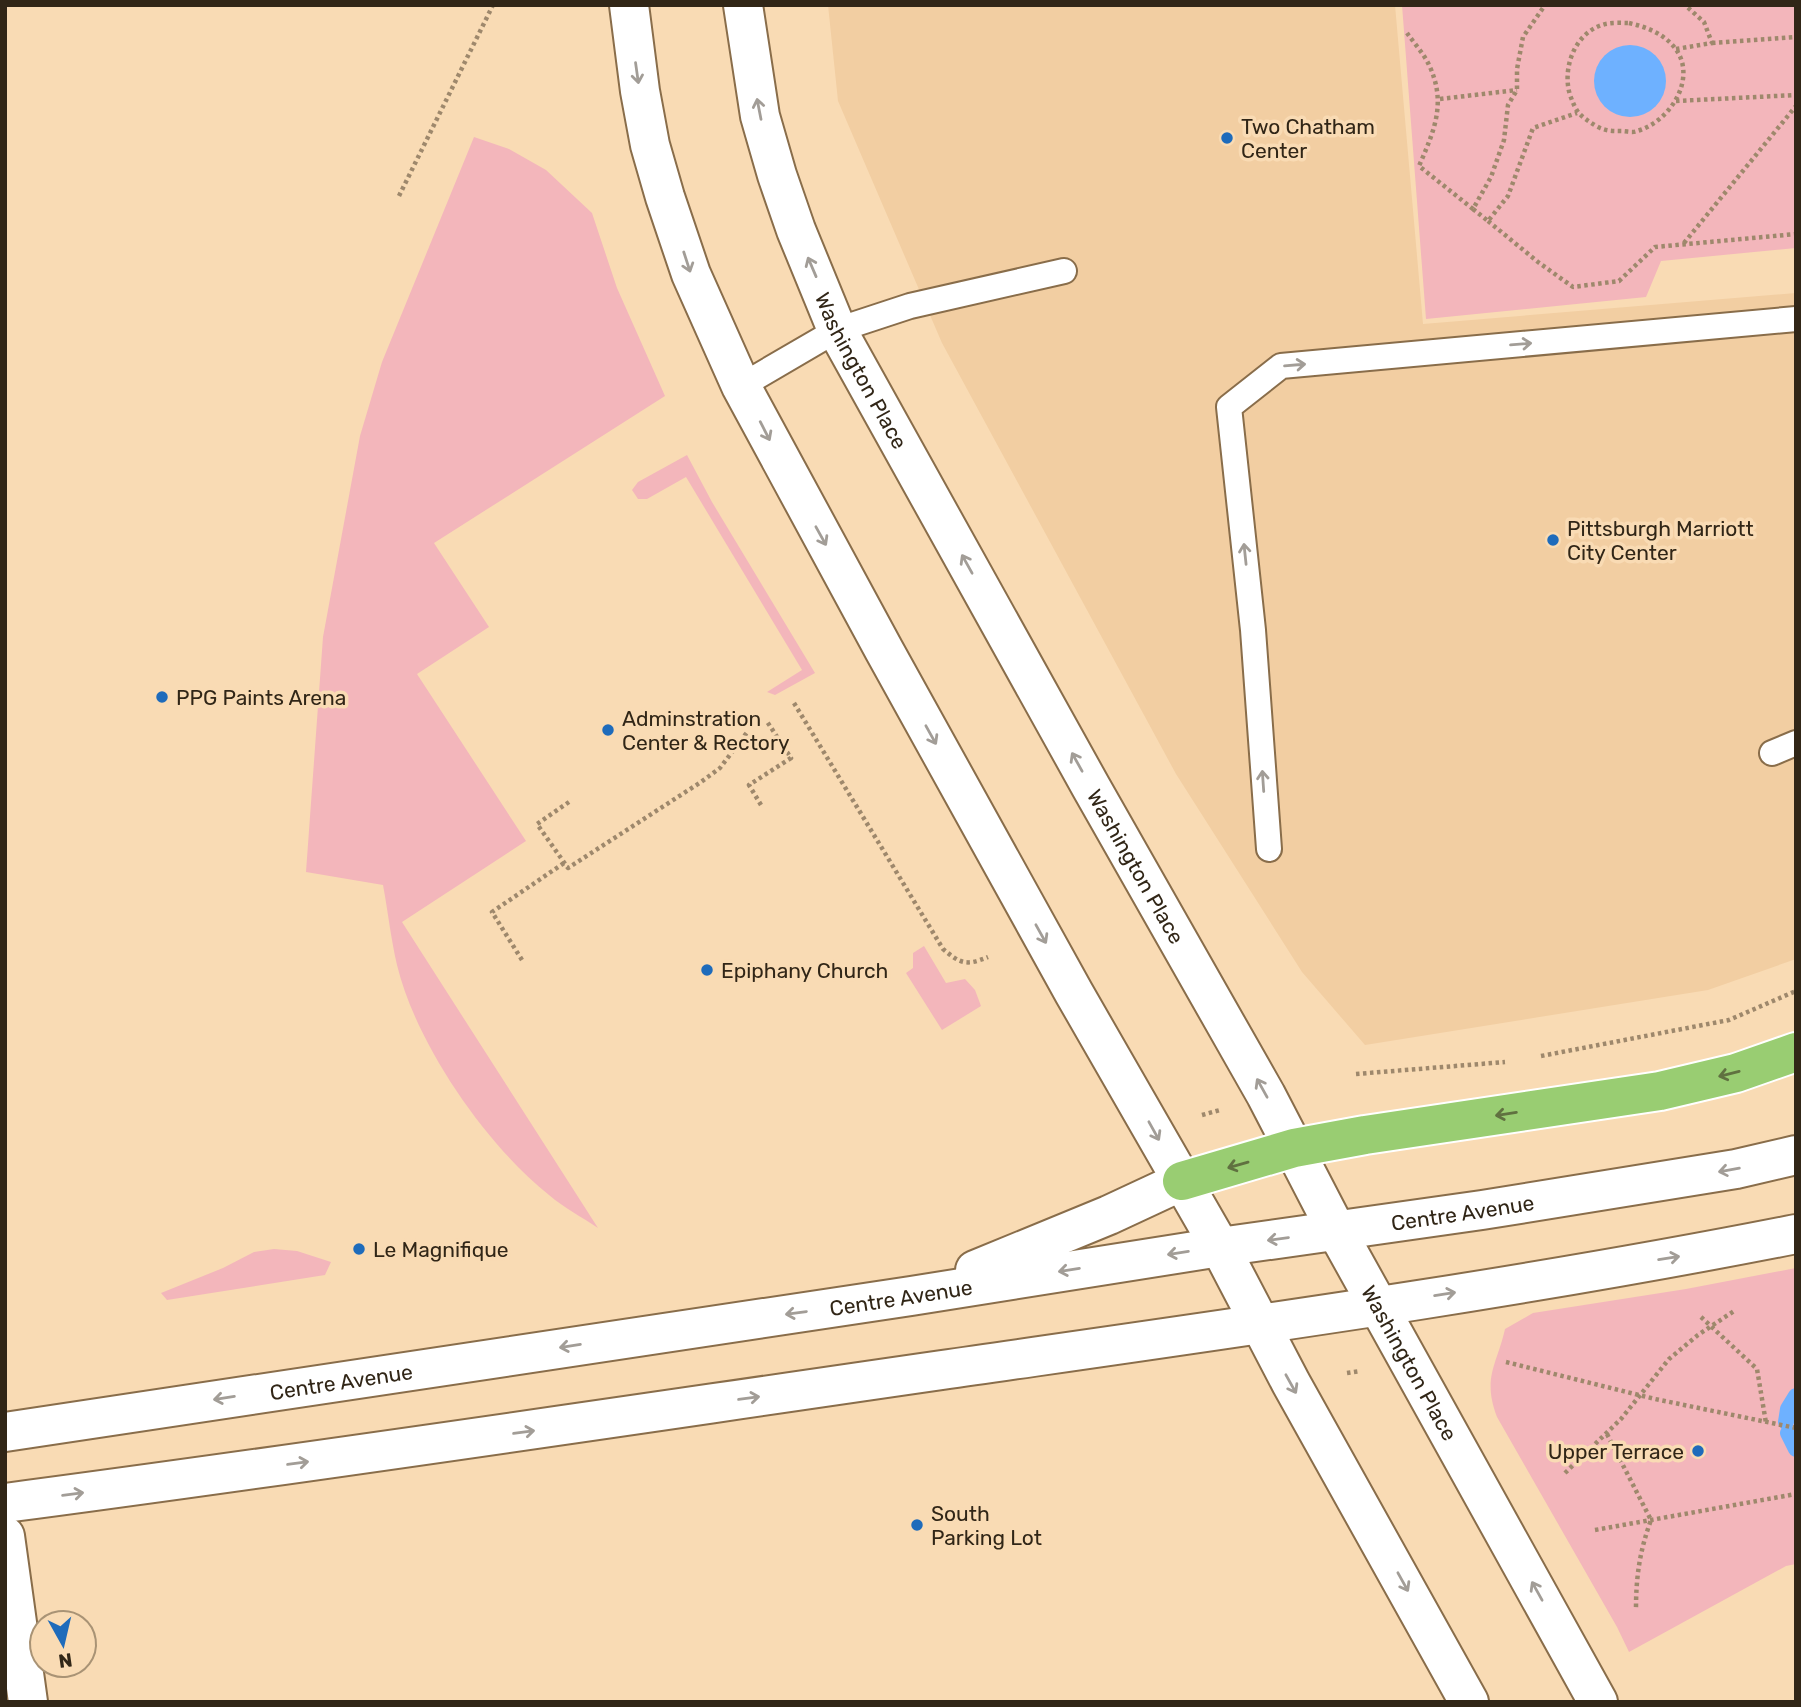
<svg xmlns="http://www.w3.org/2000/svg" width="1801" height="1707" viewBox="0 0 1801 1707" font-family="Rubik,sans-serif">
	<rect width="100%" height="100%" fill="#f9dbb4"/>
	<polygon fill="#f2cea2" points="828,5 1395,5 1423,324 1796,293 1796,959 1708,990 1365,1045 1302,972 1176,774 942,343 838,101"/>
	<g fill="#f3b6bb">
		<polygon points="1402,5 1796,5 1796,248 1661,261 1646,297 1426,319"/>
		<path d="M474,137L509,149L546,170L592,213L617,288L665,396L434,543L489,627L417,674L526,841L402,922L598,1228C582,1217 564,1208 549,1195C486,1145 416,1044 397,965C391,939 388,912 383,885L306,872L323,637L360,436L382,362Z"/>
		<polygon points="687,455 712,502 815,673 775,695 767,692 802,670 686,477 647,499 638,499 632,490 638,482"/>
		<polygon points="924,946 946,983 965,979 975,990 981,1006 942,1030 906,973 913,968 913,953"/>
		<polygon points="274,1249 297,1251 331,1262 325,1275 167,1300 161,1293 223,1268 254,1252"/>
		<path d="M1796,1268V1564L1786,1566L1629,1652L1617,1627L1497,1417C1482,1377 1497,1365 1505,1329L1533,1313L1686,1289Z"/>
	</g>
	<circle fill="#6eb1ff" cx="1630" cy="81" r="36"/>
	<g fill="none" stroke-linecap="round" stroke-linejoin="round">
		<g stroke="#6eb1ff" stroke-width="16">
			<polyline points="1786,1422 1788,1409 1796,1396"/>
			<polyline points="1788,1433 1796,1449"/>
		</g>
		<g stroke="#896d4a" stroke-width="28">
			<g id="service">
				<polyline points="741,386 837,330 910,306 1064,271"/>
				<polyline points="1772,753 1796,743"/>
				<polyline points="1269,849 1253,630 1229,407 1281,366 1796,319"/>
			</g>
		</g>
		<g stroke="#896d4a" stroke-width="42">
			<polyline id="tertiary" points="5,1536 28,1702"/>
		</g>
		<g stroke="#896d4a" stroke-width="42">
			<g id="secondary">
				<polyline points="629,5 640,91 650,145 665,197 691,274 741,386 884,650 1074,993 1220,1247 1291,1383 1469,1702"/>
				<path id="s1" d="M743,5L760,116L777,175L796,230L837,330L1091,787L1266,1095L1336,1230L1598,1702"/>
				<polyline points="975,1270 1109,1215 1182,1181"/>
				<path id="s2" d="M5,1432L911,1296L1220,1247L1482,1210L1736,1169L1796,1155"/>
				<path d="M5,1503C318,1462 630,1415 942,1370C1227,1329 1513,1290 1796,1234"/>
			</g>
		</g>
		<g stroke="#fff" stroke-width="42">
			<polyline id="motorway" points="1182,1181 1294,1148 1365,1135 1660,1091 1736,1073 1796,1052"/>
		</g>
		<g stroke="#9e886c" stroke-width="4.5" stroke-dasharray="3.5 3.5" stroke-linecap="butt">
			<path d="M1629,23C1646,27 1663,33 1675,48C1698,78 1670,122 1637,131C1633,133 1626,131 1621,131C1611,131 1605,131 1596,126C1579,115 1577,114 1570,95C1562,69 1574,34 1602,25C1610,22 1621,23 1629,23Z"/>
			<path d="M1407,33C1414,43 1424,54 1429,65C1447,103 1434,131 1419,166L1473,209L1491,177L1504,140L1508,105L1517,90V69L1523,37L1545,5"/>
			<polyline points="1712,43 1796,37"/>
			<polyline points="1676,49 1712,43 1704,22 1685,5"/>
			<polyline points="1440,99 1517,90"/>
			<polyline points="1676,101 1796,95"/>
			<polyline points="399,196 493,5"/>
			<polyline points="1473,209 1488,221 1508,196 1533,128 1577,113"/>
			<polyline points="1488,221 1538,262 1573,287 1619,281 1655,247 1796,234"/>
			<polyline points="1684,243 1796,106"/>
			<path d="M794,703L943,949C961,964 966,966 988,957"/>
			<polyline points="569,802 537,824 568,868 701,782 720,768 748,731"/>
			<polyline points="761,805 749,785 791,758 766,720"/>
			<polyline points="522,960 492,912 564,863"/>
			<polyline points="1541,1056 1729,1020 1796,991"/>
			<polyline points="1356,1074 1505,1062"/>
			<polyline points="1202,1115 1220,1110"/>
			<polyline points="1701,1317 1757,1369 1766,1423"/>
			<polyline points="1506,1362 1655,1399 1796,1428"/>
			<polyline points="1347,1373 1360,1371"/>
			<path d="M1607,1434L1651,1520C1640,1550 1636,1576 1636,1608"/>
			<polyline points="1565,1473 1621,1419 1669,1359 1698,1335 1734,1311"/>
			<polyline points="1595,1530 1796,1494"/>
		</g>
		<use href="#service" stroke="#fff" stroke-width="24"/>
		<use href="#tertiary" stroke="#fff" stroke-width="38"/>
		<use href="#secondary" stroke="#fff" stroke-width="38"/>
		<use href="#motorway" stroke="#99cd72" stroke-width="38"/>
	</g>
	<defs><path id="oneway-shaft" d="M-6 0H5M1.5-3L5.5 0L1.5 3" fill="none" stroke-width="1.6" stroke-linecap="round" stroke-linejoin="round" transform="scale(1.75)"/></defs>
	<g stroke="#a29d97">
		<use href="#oneway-shaft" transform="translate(637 73) rotate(82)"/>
		<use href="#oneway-shaft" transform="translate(759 109) rotate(-101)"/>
		<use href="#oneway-shaft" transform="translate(687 262) rotate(72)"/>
		<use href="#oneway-shaft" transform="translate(812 267) rotate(-113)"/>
		<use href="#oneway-shaft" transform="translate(1521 344) rotate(-5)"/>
		<use href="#oneway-shaft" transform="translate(1295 365) rotate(-5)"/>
		<use href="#oneway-shaft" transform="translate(765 431) rotate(63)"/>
		<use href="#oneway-shaft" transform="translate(821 536) rotate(61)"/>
		<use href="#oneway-shaft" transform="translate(1245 554) rotate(-96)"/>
		<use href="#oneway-shaft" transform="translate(967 564) rotate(-119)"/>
		<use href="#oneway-shaft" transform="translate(931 735) rotate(61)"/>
		<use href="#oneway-shaft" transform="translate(1077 762) rotate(-119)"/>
		<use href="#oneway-shaft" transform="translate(1263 781) rotate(-94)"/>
		<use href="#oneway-shaft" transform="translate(1041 934) rotate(61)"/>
		<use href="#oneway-shaft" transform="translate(1262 1088) rotate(-119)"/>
		<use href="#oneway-shaft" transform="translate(1154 1131) rotate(61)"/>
		<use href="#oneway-shaft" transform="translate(1729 1170) rotate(170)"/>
		<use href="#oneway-shaft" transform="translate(1278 1239) rotate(172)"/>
		<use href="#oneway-shaft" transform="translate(1178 1253) rotate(171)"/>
		<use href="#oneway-shaft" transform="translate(1669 1258) rotate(-9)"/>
		<use href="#oneway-shaft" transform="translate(1069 1270) rotate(171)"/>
		<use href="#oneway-shaft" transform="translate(1445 1294) rotate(-9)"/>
		<use href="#oneway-shaft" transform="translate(796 1313) rotate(172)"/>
		<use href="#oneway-shaft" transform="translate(570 1346) rotate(171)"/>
		<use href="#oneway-shaft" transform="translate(1291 1384) rotate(61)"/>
		<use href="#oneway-shaft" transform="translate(224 1398) rotate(171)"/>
		<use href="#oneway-shaft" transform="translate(749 1398) rotate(-8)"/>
		<use href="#oneway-shaft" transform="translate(524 1432) rotate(-8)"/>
		<use href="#oneway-shaft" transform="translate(298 1463) rotate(-8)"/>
		<use href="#oneway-shaft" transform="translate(73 1494) rotate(-7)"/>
		<use href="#oneway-shaft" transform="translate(1403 1582) rotate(61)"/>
		<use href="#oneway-shaft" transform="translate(1537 1591) rotate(-119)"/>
	</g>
	<g stroke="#607140">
		<use href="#oneway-shaft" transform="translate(1729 1074) rotate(166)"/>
		<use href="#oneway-shaft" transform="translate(1506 1114) rotate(171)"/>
		<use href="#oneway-shaft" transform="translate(1238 1165) rotate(164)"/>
	</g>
	<g fill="#1e6bbb" stroke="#f9dbb4" stroke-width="2.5">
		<circle cx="1227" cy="138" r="7"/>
		<circle cx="1553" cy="540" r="7"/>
		<circle cx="162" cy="697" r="7"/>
		<circle cx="608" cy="730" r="7"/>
		<circle cx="707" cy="970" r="7"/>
		<circle cx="359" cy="1249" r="7"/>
		<circle cx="1698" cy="1451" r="7"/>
		<circle cx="917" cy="1525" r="7"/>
	</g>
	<g text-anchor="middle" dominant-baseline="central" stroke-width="7" stroke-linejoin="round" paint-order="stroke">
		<g font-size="21" fill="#312617" stroke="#f9dbb4" text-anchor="start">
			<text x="1241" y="126">Two Chatham<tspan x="1241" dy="24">Center</tspan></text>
			<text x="1567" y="528">Pittsburgh Marriott<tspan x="1567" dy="24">City Center</tspan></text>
			<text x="176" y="697">PPG Paints Arena</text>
			<text x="622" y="718">Adminstration<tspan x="622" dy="24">Center &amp; Rectory</tspan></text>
			<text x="721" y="970">Epiphany Church</text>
			<text x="373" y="1249">Le Magnifique</text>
			<text x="1684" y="1451" text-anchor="end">Upper Terrace</text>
			<text x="931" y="1513">South<tspan x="931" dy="24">Parking Lot</tspan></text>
		</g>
		<g font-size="21" fill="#312617" stroke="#f9dbb4">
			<text stroke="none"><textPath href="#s1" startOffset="387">Washington Place</textPath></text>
			<text stroke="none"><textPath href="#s1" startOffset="954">Washington Place</textPath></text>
			<text stroke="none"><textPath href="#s2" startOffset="1474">Centre Avenue</textPath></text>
			<text stroke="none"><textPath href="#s2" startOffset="906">Centre Avenue</textPath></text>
			<text stroke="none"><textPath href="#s1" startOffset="1521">Washington Place</textPath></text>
			<text stroke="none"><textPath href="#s2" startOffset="340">Centre Avenue</textPath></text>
		</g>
	</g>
	<rect width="1801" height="1707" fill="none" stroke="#312617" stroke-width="14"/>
	<g transform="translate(63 1644) rotate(172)"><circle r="33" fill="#f9dbb4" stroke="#a99375" stroke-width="2"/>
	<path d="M0-5L12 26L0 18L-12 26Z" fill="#1e6bbb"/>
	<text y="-10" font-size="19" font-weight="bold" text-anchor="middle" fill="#312617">N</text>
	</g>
</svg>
